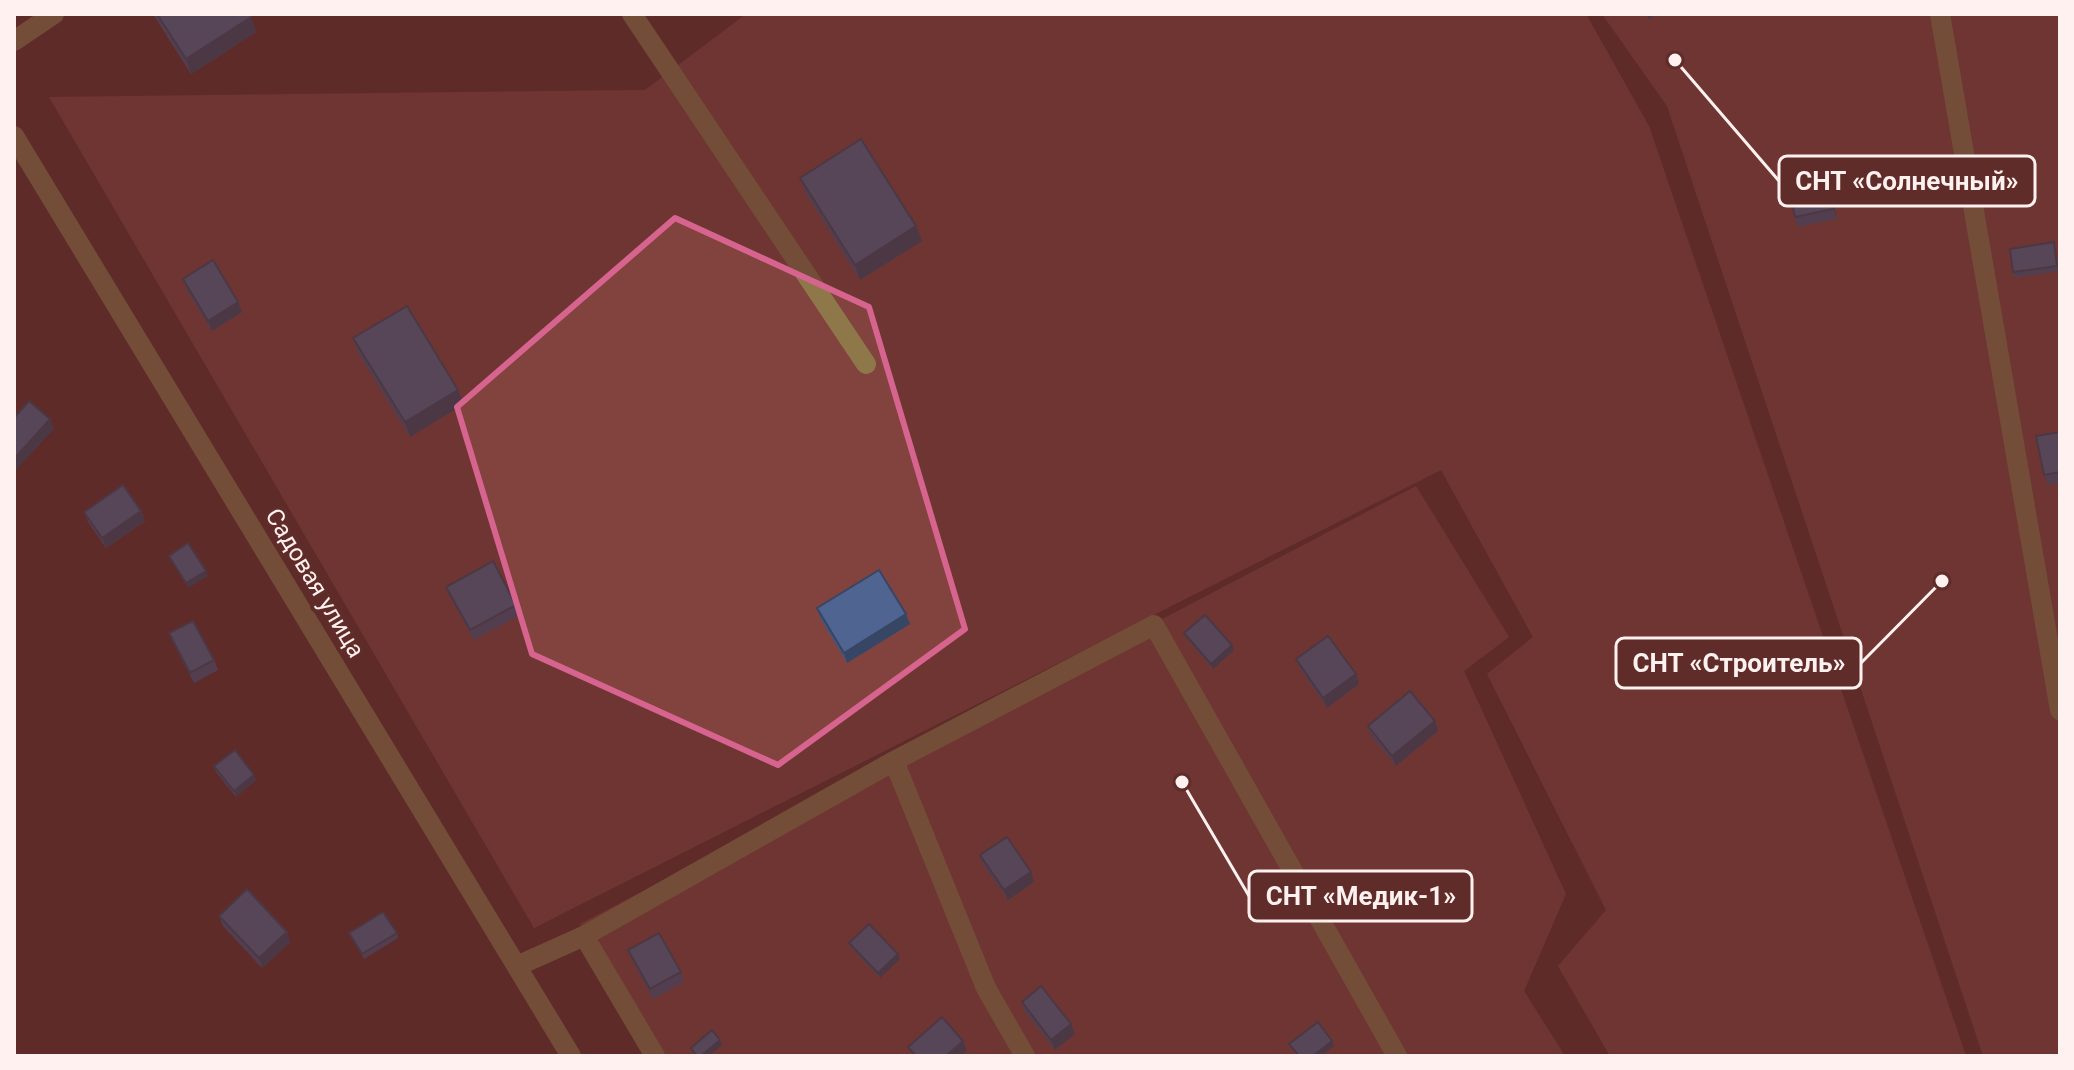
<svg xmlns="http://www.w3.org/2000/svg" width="2074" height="1070" viewBox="0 0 2074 1070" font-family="Roboto,sans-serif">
	<rect width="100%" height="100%" fill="#5f2c29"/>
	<g fill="#82423e">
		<polygon points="746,14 1586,14 1649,126 1966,1056 1610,1056 1558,966 1606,910 1487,674 1533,637 1441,470 534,928 49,97 645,90"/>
		<polygon points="1602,14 2060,14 2060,1056 1983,1056 1667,106"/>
		<polygon points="1416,486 1509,637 1464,671 1566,894 1524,991 1565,1056 661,1056 580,924"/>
	</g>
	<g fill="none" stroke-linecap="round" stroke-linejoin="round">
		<g stroke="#8e7749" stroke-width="20">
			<polyline points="632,14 866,364"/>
			<polyline points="1940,14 2060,710"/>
			<polyline points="14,41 54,14"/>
			<polyline points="14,136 571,1056"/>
			<polyline points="894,761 986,988 1025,1056"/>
			<polyline points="584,936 894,761 1154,625 1397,1056"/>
			<polyline points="517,966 584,936 655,1056"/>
		</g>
	</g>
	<g fill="#44567c">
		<polygon points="153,14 249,14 256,32 191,74"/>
		<polygon points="800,178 916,226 922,241 860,280 805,192"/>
		<polygon points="1829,181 1837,219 1798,227 1795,217"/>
		<polygon points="2054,242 2059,271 2015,278 2013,272"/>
		<polygon points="183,279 238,302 242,312 212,331 186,289"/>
		<polygon points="353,338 458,390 464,404 410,437 358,353"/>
		<polygon points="2060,432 2060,483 2048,485 2044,475"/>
		<polygon points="141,511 145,521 106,548 88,522 84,512"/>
		<polygon points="446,587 516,605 520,615 474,640 450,597"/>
		<polygon points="817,608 906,614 910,624 847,663 820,618"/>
		<polygon points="169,633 214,660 218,670 194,683 173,643"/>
		<polygon points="1184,633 1232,645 1234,650 1213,669 1186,638"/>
		<polygon points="1296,659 1356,674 1359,684 1327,708 1300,669"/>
		<polygon points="1368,726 1438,731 1396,766 1371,736"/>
		<polygon points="214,766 254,775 256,780 236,797 216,772"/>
		<polygon points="980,855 1034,882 1008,900 983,865"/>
		<polygon points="219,916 290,942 262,968 223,926"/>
		<polygon points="349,933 397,933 398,938 364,959"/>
		<polygon points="849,943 900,959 880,978 851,948"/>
		<polygon points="628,950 681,972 684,982 653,999 632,960"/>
		<polygon points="1022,1002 1075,1034 1055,1050 1025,1012"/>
	</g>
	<g fill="#374665">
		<polygon points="1648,14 1655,14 1649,20 1647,15"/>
		<polygon points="251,17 256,32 191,74 186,59"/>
		<polygon points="1826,171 1829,181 1837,219 1833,209"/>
		<polygon points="916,226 922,241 860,280 855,265"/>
		<polygon points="238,302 242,312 212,331 208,321"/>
		<polygon points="458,390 464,404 410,437 405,422"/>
		<polygon points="50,419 54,429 14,472 14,459"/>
		<polygon points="141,511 145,521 106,548 102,538"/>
		<polygon points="206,571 208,576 188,588 186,583"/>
		<polygon points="906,614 910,624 847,663 844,653"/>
		<polygon points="1232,645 1234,650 1213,669 1211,664"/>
		<polygon points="1356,674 1359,684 1327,708 1323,698"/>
		<polygon points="1435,721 1438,731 1396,766 1392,756"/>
		<polygon points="254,775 256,780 236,797 234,791"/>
		<polygon points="1031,872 1034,882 1008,900 1004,890"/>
		<polygon points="287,932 290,942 262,968 259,958"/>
		<polygon points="898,954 900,959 880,978 878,973"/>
		<polygon points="1071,1024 1075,1034 1055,1050 1051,1040"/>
		<polygon points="720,1040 722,1045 709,1056 701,1056"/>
		<polygon points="963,1041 967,1051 961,1056 946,1056"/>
		<polygon points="1332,1041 1334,1046 1321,1056 1313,1056"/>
	</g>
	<g fill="#4f6490" stroke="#374665" stroke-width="2">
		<polygon points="157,14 249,14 251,17 186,59"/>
		<polygon points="861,139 916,226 855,265 800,178"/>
		<polygon points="1826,171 1833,209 1795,217 1787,179"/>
		<polygon points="2054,242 2057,266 2013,272 2010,249"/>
		<polygon points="213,260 238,302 208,321 183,279"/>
		<polygon points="407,306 458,390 405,422 353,338"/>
		<polygon points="29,401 50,419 14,459 14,418"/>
		<polygon points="2060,432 2060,472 2044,475 2036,436"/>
		<polygon points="123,485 141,511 102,538 84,512"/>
		<polygon points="188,543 206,571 186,583 169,556"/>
		<polygon points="493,561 516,605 470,630 446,587"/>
		<polygon points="879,570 906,614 844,653 817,608"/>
		<polygon points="1205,615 1232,645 1211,664 1184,633"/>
		<polygon points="193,621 214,660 190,673 169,633"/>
		<polygon points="1328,636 1356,674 1323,698 1296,659"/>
		<polygon points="1410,691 1435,721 1392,756 1368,726"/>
		<polygon points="235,750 254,775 234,791 214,766"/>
		<polygon points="1007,837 1031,872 1004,890 980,855"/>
		<polygon points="247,889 287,932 259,958 219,916"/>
		<polygon points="383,912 397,933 362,954 349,933"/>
		<polygon points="869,924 898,954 878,973 849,943"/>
		<polygon points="659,933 681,972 650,989 628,950"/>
		<polygon points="1041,986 1071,1024 1051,1040 1022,1002"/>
		<polygon points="942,1017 963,1041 946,1056 916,1056 908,1047"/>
		<polygon points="1318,1022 1332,1041 1313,1056 1299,1056 1289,1044"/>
		<polygon points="712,1030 720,1040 701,1056 697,1056 691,1048"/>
	</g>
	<path d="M0 0H2074V1070H0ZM675,218L869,307L965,629L778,765L532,654L457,407Z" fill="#5f2c29" fill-opacity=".55" fill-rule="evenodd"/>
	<path fill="none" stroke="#d7648f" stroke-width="6" stroke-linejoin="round" d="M675,218L869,307L965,629L778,765L532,654L457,407Z"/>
	<g text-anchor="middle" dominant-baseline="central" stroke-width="8" stroke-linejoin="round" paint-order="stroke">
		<g font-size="24" fill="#fff1ef" stroke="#5f2c29">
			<text transform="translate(315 583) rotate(59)">Садовая улица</text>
		</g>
	</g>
	<path fill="none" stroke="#fff1ef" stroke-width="3" d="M1675 60L1779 181M1942 581L1861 663M1182 782L1249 896"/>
	<g fill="#fff1ef" stroke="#5f2c29" stroke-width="3">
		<circle cx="1675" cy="60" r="8"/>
		<circle cx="1942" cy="581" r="8"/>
		<circle cx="1182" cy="782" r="8"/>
	</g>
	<g fill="#5f2c29" stroke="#fff1ef" stroke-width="3">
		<rect x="1779" y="156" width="256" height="50" rx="8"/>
		<rect x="1616" y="638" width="245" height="50" rx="8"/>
		<rect x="1249" y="871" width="223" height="50" rx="8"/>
	</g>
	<g font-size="26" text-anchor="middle" font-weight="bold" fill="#fff1ef">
		<text x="1907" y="190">СНТ «Солнечный»</text>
		<text x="1739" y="672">СНТ «Строитель»</text>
		<text x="1361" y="905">СНТ «Медик-1»</text>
	</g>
	<rect width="2074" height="1070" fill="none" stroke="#fff1ef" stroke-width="32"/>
</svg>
